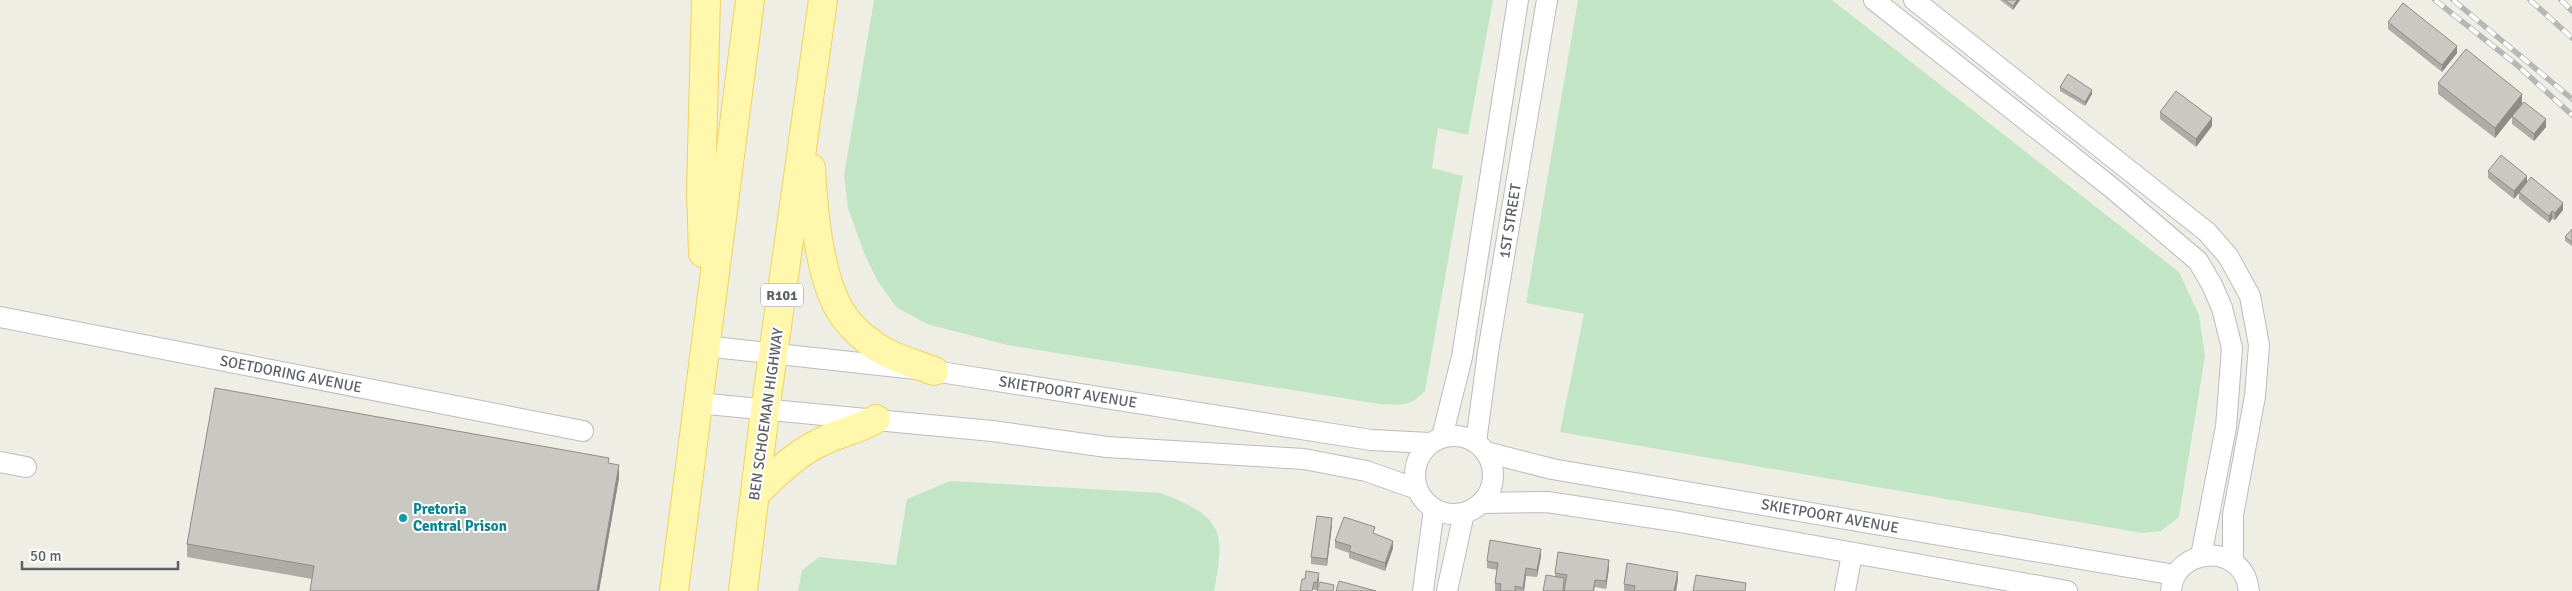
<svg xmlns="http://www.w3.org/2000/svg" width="2572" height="591" viewBox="0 0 2572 591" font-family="Signika,sans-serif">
	<rect width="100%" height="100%" fill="#efeee5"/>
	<g fill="#c2e6c5">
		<path d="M874,0H1493L1468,135L1438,128L1432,168L1463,176L1425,391C1411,407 1400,405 1380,404L1007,345L927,324L896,307L877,280L864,253L848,208L844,175Z"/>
		<polygon points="1578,0 1832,0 2179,272 2199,315 2205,356 2179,517 2161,531 2142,533 1560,432 1584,314 1526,303"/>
		<path d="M950,481L1161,493C1222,517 1226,529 1214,591H798L802,570L819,557L896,565L907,499Z"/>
	</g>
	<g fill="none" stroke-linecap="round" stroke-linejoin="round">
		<g stroke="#babcc1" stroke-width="22">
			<g id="street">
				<polyline points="1874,0 2112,188 2198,261 2212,285 2222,308 2232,348 2226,427 2201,556"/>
				<polyline points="1914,0 2207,232 2228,256 2250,296 2259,345 2255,396 2233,515 2233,562"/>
				<polyline points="0,317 583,431"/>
				<polyline points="704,346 934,371 1371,440 1430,443"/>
				<polyline points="697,403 992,431 1107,447 1304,459 1366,471 1417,489"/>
				<circle cx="1454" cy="475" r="39"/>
				<polyline points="1442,437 1462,357 1518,0"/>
				<polyline points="1476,442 1488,352 1547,0"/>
				<polyline points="1486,452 1552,469 2175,575"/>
				<polyline points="0,462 26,467"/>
				<polyline points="1481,503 1547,502 1674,521 2067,591"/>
				<polyline points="1423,591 1434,509"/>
				<polyline points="1447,591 1464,513"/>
				<polyline points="1845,591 1852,554"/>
				<path d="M2171,591C2173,553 2228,542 2245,576C2247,580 2248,586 2249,591"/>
			</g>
		</g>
		<g stroke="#f0d25e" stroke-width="30">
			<g id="primary">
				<path d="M811,168C813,207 819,268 836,303C843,318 857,333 871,343C889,357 913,363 934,371"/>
				<polyline points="703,253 701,190 706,0"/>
				<path d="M755,494C775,475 794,455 819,443C837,433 858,430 876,419"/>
				<polyline points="674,591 750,0"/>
				<polyline points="743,591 765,411 823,0"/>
			</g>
		</g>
		<use href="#street" stroke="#fff" stroke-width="20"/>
		<use href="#primary" stroke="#fef7ac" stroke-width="28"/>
		<g stroke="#b6b7b7" stroke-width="5.5">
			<g id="rail">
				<polyline points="2435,0 2517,65 2572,115"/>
				<polyline points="2453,0 2572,99"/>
				<polyline points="2530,0 2572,38"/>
				<polyline points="2561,0 2572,11"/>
			</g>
		</g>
		<use href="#rail" stroke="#fff" stroke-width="4" stroke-dasharray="11" stroke-linecap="butt"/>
	</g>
	<g fill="#aeaca7">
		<polygon points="2000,0 2020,0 2013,10"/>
		<polygon points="2388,22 2457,53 2442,72 2388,29"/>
		<polygon points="2438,83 2522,104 2546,127 2534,141 2512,124 2512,117 2495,138 2438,94"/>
		<polygon points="2060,87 2092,94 2085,106 2060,91"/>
		<polygon points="2160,112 2212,126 2196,147 2160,119"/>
		<polygon points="2488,171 2527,182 2563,210 2555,220 2552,219 2549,223 2519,199 2519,193 2514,199 2488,178"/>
		<polygon points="2572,229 2572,246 2565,241 2565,237"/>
		<polygon points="609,463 619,478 599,591 310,591 312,579 187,557 187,544"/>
		<polygon points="1332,525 1327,566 1311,564 1311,557"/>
		<polygon points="1375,534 1393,548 1385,571 1349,558 1349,553 1335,548 1335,541"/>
		<polygon points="1541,556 1537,577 1526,576 1524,591 1495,591 1495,583 1497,570 1487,568 1487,561"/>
		<polygon points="1609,568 1606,589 1595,587 1594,591 1543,591 1555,576 1555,573"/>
		<polygon points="1305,579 1319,580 1317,590 1314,590"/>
		<polygon points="1678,579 1676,591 1624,591 1624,584"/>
	</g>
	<g fill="#8d8c88">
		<polygon points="2017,0 2020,0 2013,10 2013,6"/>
		<polygon points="2457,46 2457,53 2442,72 2442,65"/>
		<polygon points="2092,90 2092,94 2085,106 2085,102"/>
		<polygon points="2522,94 2522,104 2495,138 2495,128"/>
		<polygon points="2212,118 2212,126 2196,147 2196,139"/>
		<polygon points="2546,119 2546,127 2534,141 2534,134"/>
		<polygon points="2527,176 2527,183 2514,199 2514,191"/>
		<polygon points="2563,203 2563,210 2555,220 2555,213"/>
		<polygon points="2552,211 2552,219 2549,223 2549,216"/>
		<polygon points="619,465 619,478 599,591 597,591"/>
		<polygon points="1332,518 1332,525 1327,566 1327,559"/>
		<polygon points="1393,541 1393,548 1385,571 1385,563"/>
		<polygon points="1541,549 1541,556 1537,577 1537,570"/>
		<polygon points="1609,560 1609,568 1606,589 1606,581"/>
		<polygon points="1526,568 1526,576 1524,591 1523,591"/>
		<polygon points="1678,572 1678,579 1676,591 1674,591"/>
		<polygon points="1319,573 1319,580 1317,590 1317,583"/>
	</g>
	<g fill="#cac8c2" stroke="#8d8c88">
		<polygon points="2005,0 2017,0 2013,6"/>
		<polygon points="2403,3 2457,46 2442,65 2388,22"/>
		<polygon points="2466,49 2522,94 2495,128 2438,83"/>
		<polygon points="2068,74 2092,90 2085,102 2060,87"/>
		<polygon points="2176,91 2212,118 2196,139 2160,112"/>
		<polygon points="2524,102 2546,119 2534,134 2512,116"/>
		<polygon points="2501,155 2527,176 2514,191 2488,171"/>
		<polygon points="2531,177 2563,203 2555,213 2552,211 2549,216 2519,192"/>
		<polygon points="2572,229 2572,242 2565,237"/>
		<polygon points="215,388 609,458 608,463 619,465 597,591 310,591 314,566 187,544"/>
		<polygon points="1317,516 1332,518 1327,559 1311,557"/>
		<polygon points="1344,517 1375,527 1373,533 1393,541 1385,563 1349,551 1351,546 1335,541"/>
		<polygon points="1490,540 1541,549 1537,570 1526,568 1523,588 1515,586 1515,591 1500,591 1501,584 1495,583 1498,563 1487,561"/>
		<polygon points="1558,552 1609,560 1606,581 1595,580 1593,591 1564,591 1567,575 1555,573"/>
		<polygon points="1627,563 1678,572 1674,591 1634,591 1635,586 1624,584"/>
		<polygon points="1306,571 1319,573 1317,583 1314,582 1312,591 1300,591 1302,579 1305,579"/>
		<polygon points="1546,575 1564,578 1563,591 1543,591"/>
		<polygon points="1696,575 1746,583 1745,591 1693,591"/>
		<polygon points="1339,581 1376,591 1336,591"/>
		<polygon points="1320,582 1334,585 1333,591 1317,591"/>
	</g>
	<circle fill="#0f9aa8" stroke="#fff" stroke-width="2" cx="403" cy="518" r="5"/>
	<g text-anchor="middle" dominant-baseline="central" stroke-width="4" stroke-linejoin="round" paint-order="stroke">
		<rect fill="#fff" stroke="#8e9094" stroke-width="1" x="761" y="283.5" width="42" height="23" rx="4"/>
		<g font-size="14" font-weight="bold" fill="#5d6066">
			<text x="782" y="295">R101</text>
		</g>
		<g font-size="15" fill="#5d6066" stroke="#fff">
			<text transform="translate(1510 221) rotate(-81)">1ST STREET</text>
			<text transform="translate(291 374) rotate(11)">SOETDORING AVENUE</text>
			<text transform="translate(1068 392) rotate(9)">SKIETPOORT AVENUE</text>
			<text transform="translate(766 414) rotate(-82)">BEN SCHOEMAN HIGHWAY</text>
			<text transform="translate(1830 516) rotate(10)">SKIETPOORT AVENUE</text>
		</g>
		<g font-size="15" font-weight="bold" fill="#0d838f" stroke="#fff" text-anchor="start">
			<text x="413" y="509">Pretoria<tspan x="413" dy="17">Central Prison</tspan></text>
		</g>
	</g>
	<path d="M22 561v8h156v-8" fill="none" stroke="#5d6066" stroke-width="2.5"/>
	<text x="30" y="561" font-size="15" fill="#5d6066" stroke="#ffffff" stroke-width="4" paint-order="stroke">50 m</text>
</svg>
